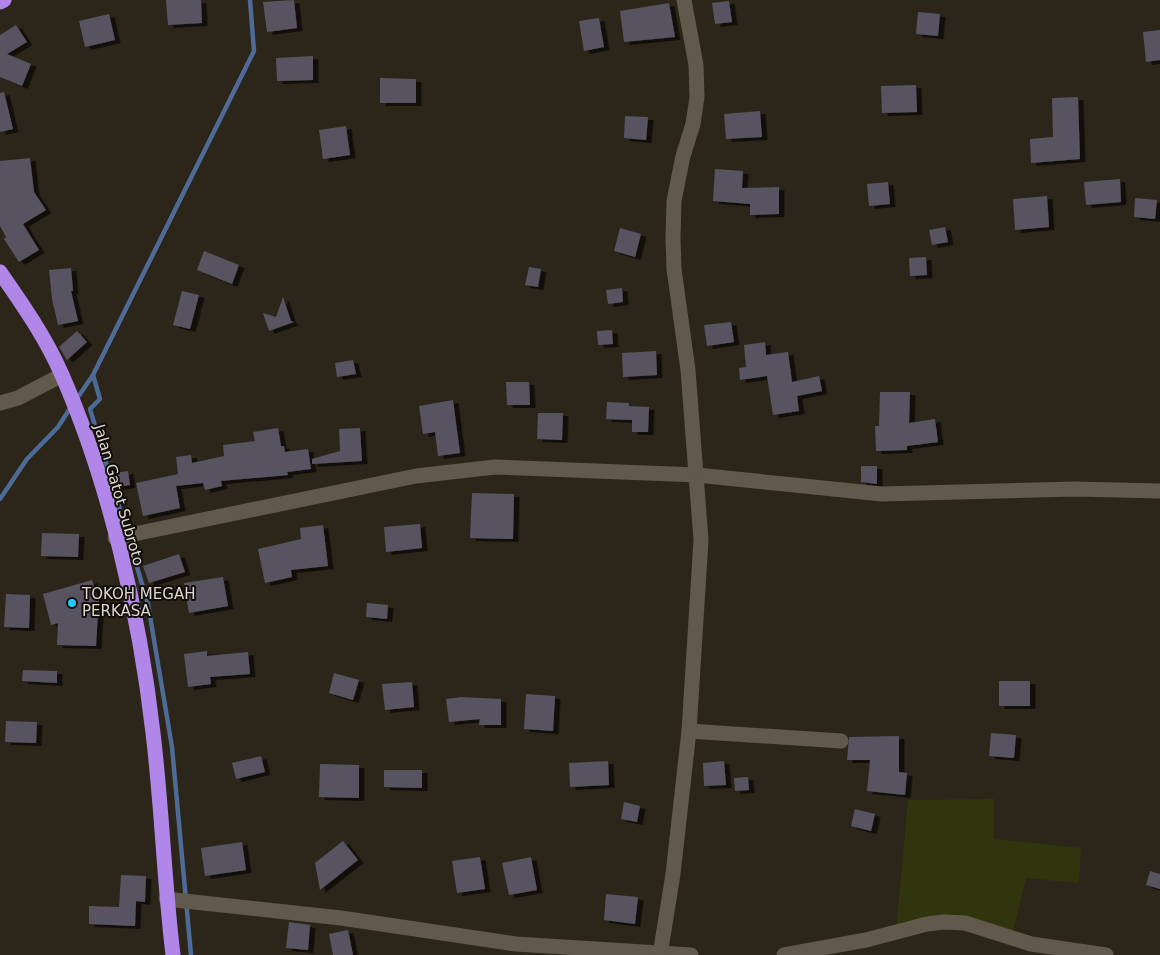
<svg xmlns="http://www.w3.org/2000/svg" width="1160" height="955" viewBox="0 0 1160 955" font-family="'DejaVu Sans',sans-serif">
	<defs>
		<filter id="shadow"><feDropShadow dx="5.5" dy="3" stdDeviation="0" flood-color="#0009"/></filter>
	</defs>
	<rect width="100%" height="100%" fill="#2c2519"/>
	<polygon fill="#31350e" points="994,799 994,839 1081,848 1079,883 1026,878 1012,936 962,917 928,916 896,930 908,800"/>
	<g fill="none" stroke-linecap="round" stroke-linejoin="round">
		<g stroke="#4d6b96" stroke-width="4.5">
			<polyline points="93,375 100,399 90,409 148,604 172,747 191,955"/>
			<polyline points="76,400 93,375 254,51 250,0"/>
			<polyline points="0,499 27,459 58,427 71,407"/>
		</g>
	</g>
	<g fill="#595260" filter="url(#shadow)">
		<polygon points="166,0 201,0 202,23 168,25"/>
		<polygon points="294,0 297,28 267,32 263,2"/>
		<polygon points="729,1 732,22 715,24 712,3"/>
		<polygon points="669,3 675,37 624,42 620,11"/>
		<polygon points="918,12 940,14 938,36 916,34"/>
		<polygon points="109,14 115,40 85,47 79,21"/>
		<polygon points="599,18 604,47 584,51 579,21"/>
		<polygon points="16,25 27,42 7,54 31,64 22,86 0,77 0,35"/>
		<polygon points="1160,30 1160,60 1146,62 1143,32"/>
		<polygon points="313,56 313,80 277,81 276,58"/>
		<polygon points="380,78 416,79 416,103 380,103"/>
		<polygon points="916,85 917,112 882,113 881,86"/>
		<polygon points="4,92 13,129 0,132 0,93"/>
		<polygon points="1078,97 1080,159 1031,163 1030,139 1053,137 1052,98"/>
		<polygon points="760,111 762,137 726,139 724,114"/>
		<polygon points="625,116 648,117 646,140 624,138"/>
		<polygon points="346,126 350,155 323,159 319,130"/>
		<polygon points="30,158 34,192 46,210 23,224 39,250 19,262 4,239 6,237 0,226 0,161"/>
		<polygon points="715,169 743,171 742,188 779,187 779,214 750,215 750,204 713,201"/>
		<polygon points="1120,179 1121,202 1086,205 1084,182"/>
		<polygon points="888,182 890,204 869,206 867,184"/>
		<polygon points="1047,196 1049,227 1015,230 1013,199"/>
		<polygon points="1135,198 1157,200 1155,219 1134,217"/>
		<polygon points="945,227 948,242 932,245 929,230"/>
		<polygon points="620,228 641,234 635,257 614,251"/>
		<polygon points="204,251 239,265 232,284 197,270"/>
		<polygon points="926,257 927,275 910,276 909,258"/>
		<polygon points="529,267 541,269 538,287 525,285"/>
		<polygon points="71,268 73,291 71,291 78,321 58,325 52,299 49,270"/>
		<polygon points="622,288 623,302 608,304 606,290"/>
		<polygon points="182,291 199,295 190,329 173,325"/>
		<polygon points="283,297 291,321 294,322 269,331 263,313 276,317"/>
		<polygon points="731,322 734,342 707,346 704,325"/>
		<polygon points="612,330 613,344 598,345 597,331"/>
		<polygon points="77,331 87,342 67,360 59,347"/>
		<polygon points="765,342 766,355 788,352 792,382 819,376 822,391 797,396 799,411 773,415 767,376 740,380 739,368 746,367 744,345"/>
		<polygon points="656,351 657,375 623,377 622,353"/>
		<polygon points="353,360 356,374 337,377 335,363"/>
		<polygon points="506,382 529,382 530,405 507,405"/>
		<polygon points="880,392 910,392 909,423 935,419 938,442 907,446 907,450 876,451 875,426 879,426"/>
		<polygon points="453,400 460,453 438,456 435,432 423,434 419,406"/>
		<polygon points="607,402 629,403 629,406 649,407 648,432 632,432 632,420 606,419"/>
		<polygon points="538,413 563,413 562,440 537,439"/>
		<polygon points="278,428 281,446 284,446 285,452 308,449 311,469 287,472 288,475 221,481 222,486 205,490 203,483 176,486 180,508 143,516 136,483 178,474 176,457 191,455 192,463 224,456 223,445 255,441 253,432"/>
		<polygon points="360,428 362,461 312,464 312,459 340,451 339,429"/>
		<polygon points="861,466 877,466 877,484 861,482"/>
		<polygon points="128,471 130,485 117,487 115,473"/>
		<polygon points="472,493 514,494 513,539 470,538"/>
		<polygon points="420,524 422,548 386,552 384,527"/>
		<polygon points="323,525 328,566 291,570 292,577 265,583 258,549 301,539 300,528"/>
		<polygon points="42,533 79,534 78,557 41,556"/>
		<polygon points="179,554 185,572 149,583 143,566"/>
		<polygon points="223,577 228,606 189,613 184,583"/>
		<polygon points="92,580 102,612 98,613 96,646 57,645 58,623 51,625 43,594"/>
		<polygon points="6,594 30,595 29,628 4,627"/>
		<polygon points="367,603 388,605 387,619 366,617"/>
		<polygon points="207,651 207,656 248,652 250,674 210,677 211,684 188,687 184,654"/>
		<polygon points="23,670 57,671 57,683 22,681"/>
		<polygon points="334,673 359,680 353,700 329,693"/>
		<rect x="999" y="681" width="31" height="25"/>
		<polygon points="412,682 414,707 385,710 382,684"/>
		<polygon points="526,694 555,696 553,731 524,729"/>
		<polygon points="461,697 501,699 501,725 479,725 480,719 449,722 446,699"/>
		<polygon points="6,721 37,722 36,743 5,742"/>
		<polygon points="991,733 1016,735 1014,758 989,756"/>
		<polygon points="899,736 899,772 907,773 905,795 867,791 870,760 847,760 849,737"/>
		<polygon points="261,756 265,772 236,779 232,763"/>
		<polygon points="608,761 609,785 570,787 569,763"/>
		<polygon points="724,761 726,785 704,786 703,763"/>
		<polygon points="320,764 359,765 359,798 319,797"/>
		<polygon points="384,770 422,770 422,788 384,787"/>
		<polygon points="748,777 749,790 735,791 734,778"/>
		<polygon points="624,802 640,806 637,822 621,819"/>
		<polygon points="855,809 875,814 871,831 851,826"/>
		<polygon points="343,841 358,860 320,890 315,863"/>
		<polygon points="242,842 246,870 205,876 201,848"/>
		<polygon points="480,857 485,889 457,893 452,861"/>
		<polygon points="531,857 537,890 509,895 502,863"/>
		<polygon points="1150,871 1160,874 1160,889 1146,885"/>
		<polygon points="121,875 146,876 145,902 136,901 135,926 89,924 89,906 119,907"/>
		<polygon points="606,894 638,897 635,924 604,920"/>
		<polygon points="289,922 310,925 308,950 286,948"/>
		<polygon points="348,930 353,955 333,955 329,934"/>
	</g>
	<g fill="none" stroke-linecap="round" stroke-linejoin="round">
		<g stroke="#61594c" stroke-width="15">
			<polyline points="0,403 18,398 62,375"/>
			<polyline points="115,538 416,476 495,467 697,475 882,494 1075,489 1160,491"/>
			<polyline points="689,731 841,741"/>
			<polyline points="166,899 341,918 516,944 691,955"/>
			<polyline points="660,955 673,874 689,731 701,540 688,370 674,269 673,238 674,201 683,156 693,124 697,97 696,65 684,0"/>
			<polyline points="784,955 866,940 927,924 944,922 965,923 1031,944 1106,955"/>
		</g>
		<g stroke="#b087e9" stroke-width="15">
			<polyline points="0,2 4,0"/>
			<path d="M0,272C23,305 46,338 62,375C109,482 140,617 153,733C162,807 164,881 173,955"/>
		</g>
	</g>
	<circle fill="#23c9fe" stroke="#110e09" stroke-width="2" cx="72" cy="603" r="5"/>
	<g text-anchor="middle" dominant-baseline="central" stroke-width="4" stroke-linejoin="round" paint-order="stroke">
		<g font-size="15" fill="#dcd7d0" stroke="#110e09">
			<text transform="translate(119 495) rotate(74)">Jalan Gatot Subroto</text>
		</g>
		<g font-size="15" fill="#dcd7d0" stroke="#110e09" text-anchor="start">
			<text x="82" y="594">TOKOH MEGAH<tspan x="82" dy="17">PERKASA</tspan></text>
		</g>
	</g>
</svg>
